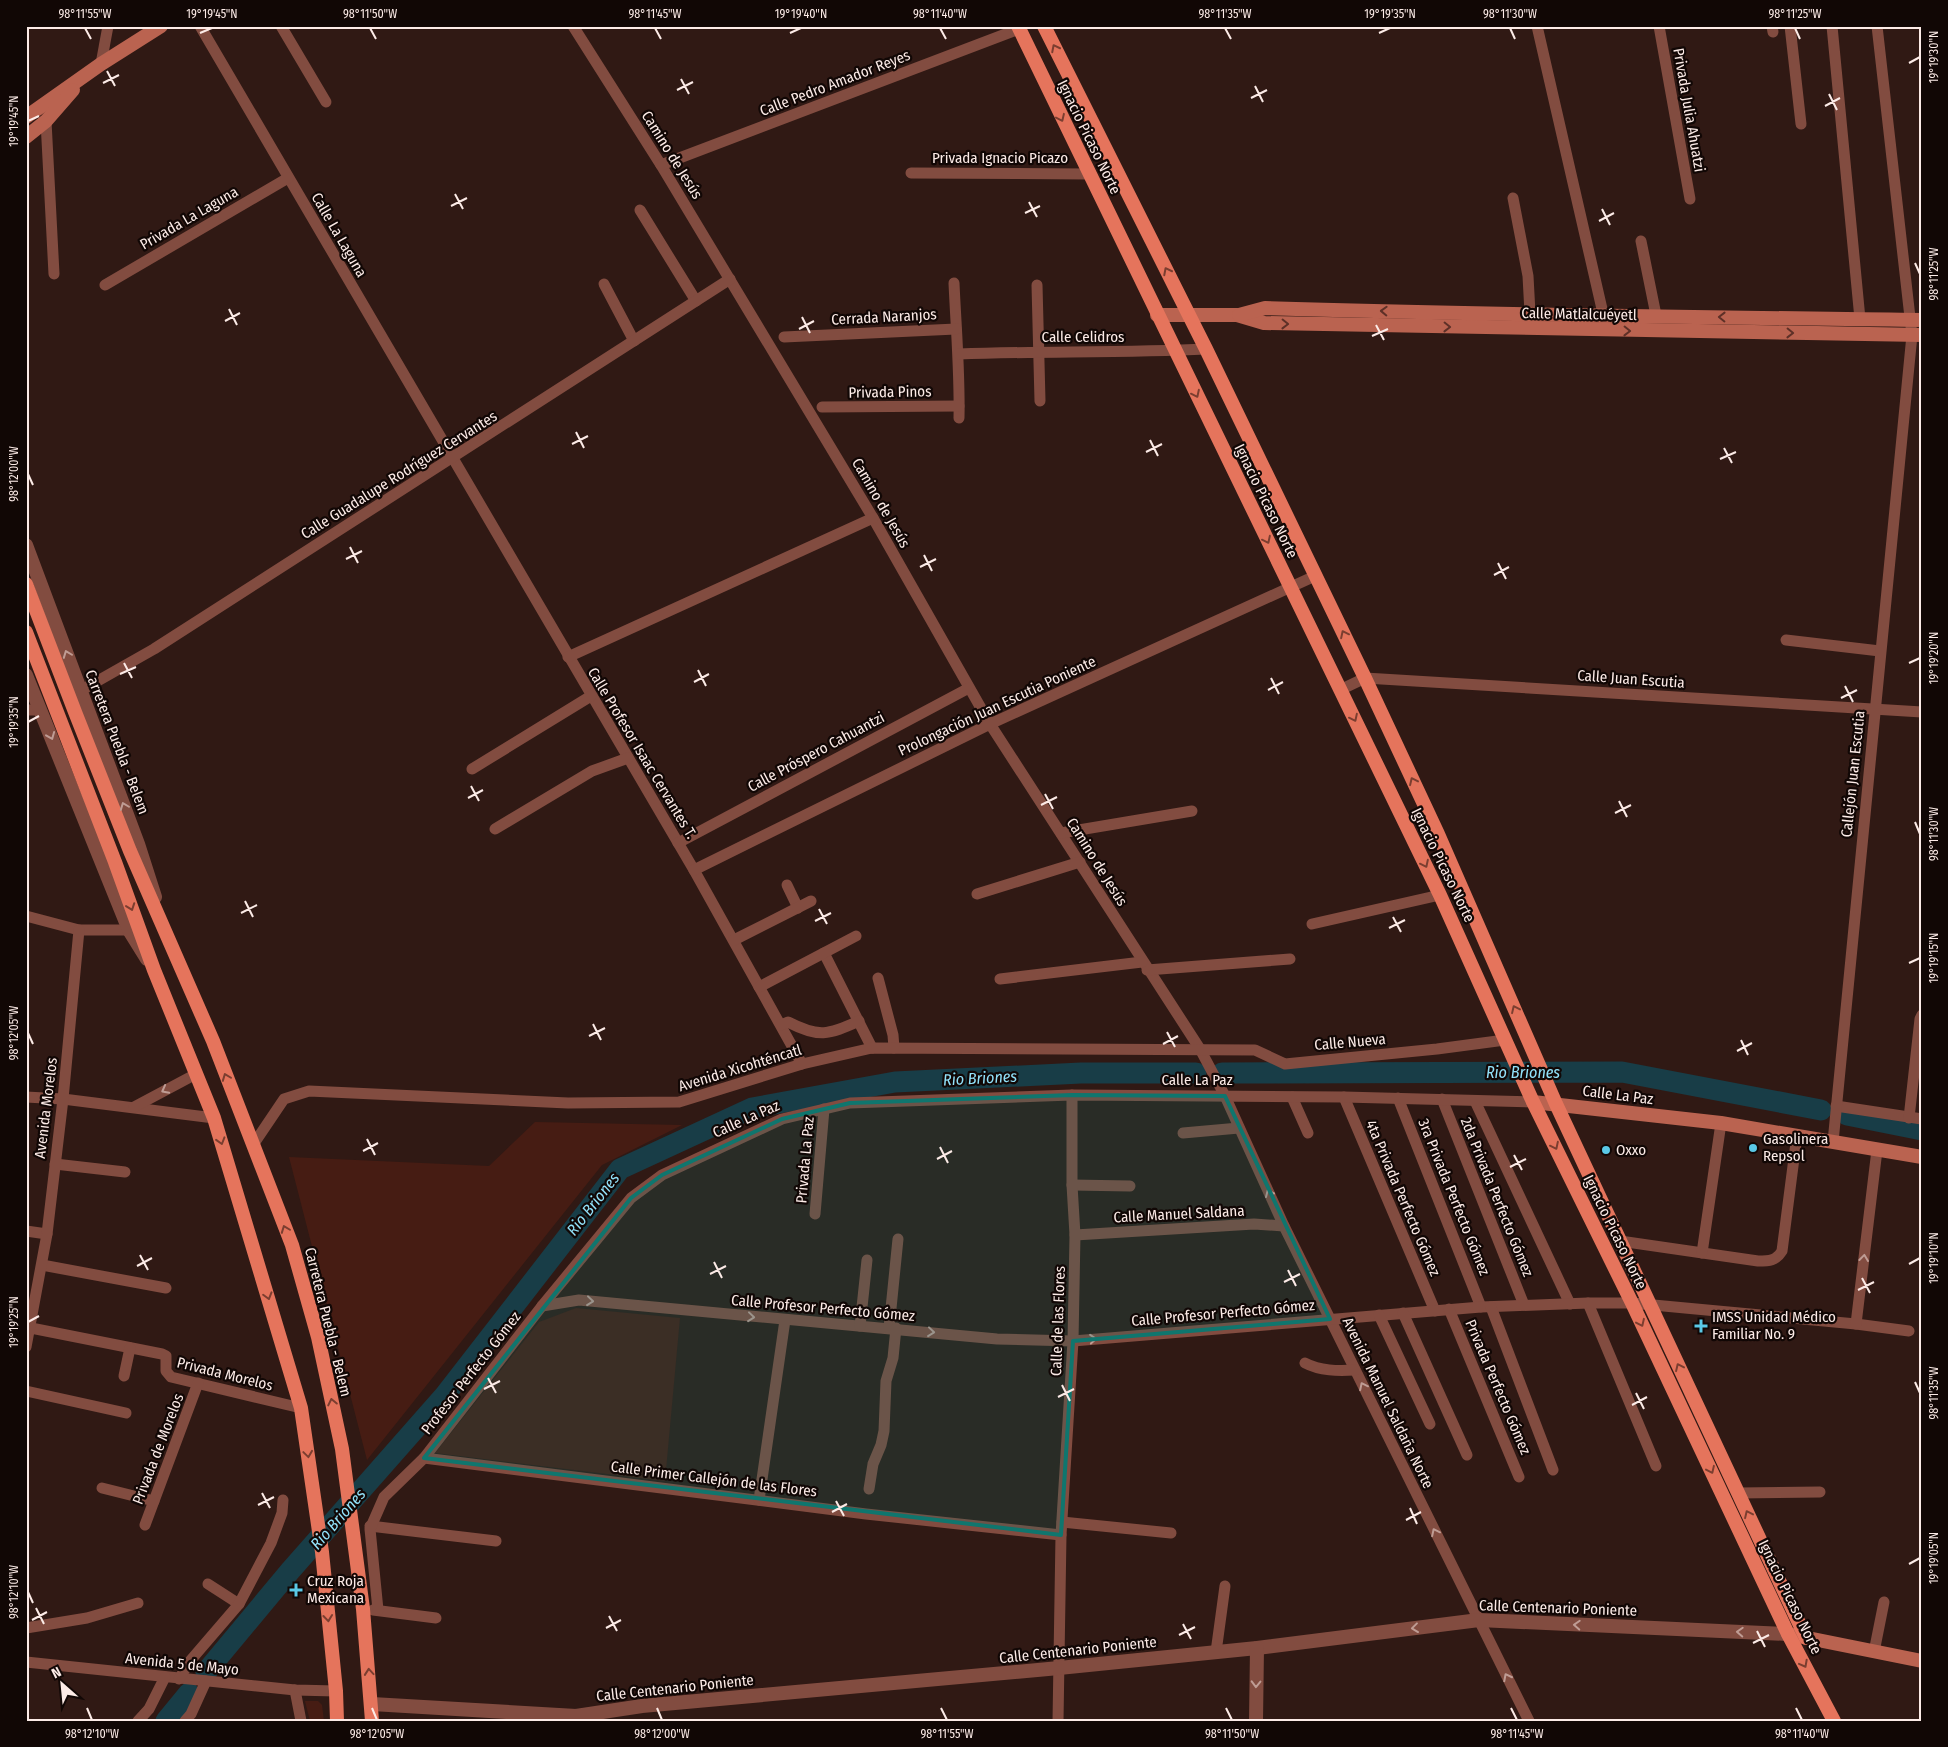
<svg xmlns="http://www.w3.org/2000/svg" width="1948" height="1747" viewBox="0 0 1948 1747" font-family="'Fira Sans Condensed',sans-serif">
	<rect width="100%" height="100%" fill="#301914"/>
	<g fill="#461c13">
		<polygon points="535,1122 682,1125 602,1165 367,1460 289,1157 489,1166"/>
		<polygon points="576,1308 680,1318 665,1481 435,1453 539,1322"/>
		<polygon points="305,1701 318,1701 322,1705 324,1721 310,1721"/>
	</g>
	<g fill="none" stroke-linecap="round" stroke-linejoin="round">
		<g stroke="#183d47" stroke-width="21">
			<polyline points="1222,1073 1622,1072 1821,1110"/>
			<polyline points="1847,1115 1922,1130"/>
			<polyline points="206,1672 290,1571 445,1395 620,1169 752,1108 895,1082 1081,1073 1196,1073"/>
			<polyline points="166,1721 189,1693"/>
		</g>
		<g stroke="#824c40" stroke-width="11">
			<polyline points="200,26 694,870 802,1064"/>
			<polyline points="281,26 326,102"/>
			<polyline points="573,26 661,165 873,518 990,724 1200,1049 1225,1096 1284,1226 1529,1721"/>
			<polyline points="1537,26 1605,322"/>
			<polyline points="1659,26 1690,199"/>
			<polyline points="1772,26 1773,32"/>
			<polyline points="1790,26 1801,124"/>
			<polyline points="1832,26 1860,319"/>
			<polyline points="101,64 108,26"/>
			<polyline points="46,121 54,274"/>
			<polyline points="661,165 1019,29"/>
			<polyline points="911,173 1088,174"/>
			<polyline points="1513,198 1528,276 1530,313"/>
			<polyline points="640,210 696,301"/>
			<polyline points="1641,241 1656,315"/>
			<path d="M954,283C956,328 960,373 959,418"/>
			<polyline points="604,284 634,341"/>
			<polyline points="105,285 288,178"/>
			<polyline points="1037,285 1040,401"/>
			<polyline points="784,337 956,329"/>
			<path d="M959,354C1041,351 1124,353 1206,349"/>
			<polyline points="822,407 959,406"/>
			<polyline points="1786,640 1880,651"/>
			<polyline points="568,657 873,518"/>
			<polyline points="1340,690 1365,678 1922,712"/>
			<polyline points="80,691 154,649 730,279"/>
			<polyline points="26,710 40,710"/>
			<polyline points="472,769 591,696"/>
			<polyline points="495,829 592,771 628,758"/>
			<polyline points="1061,833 1192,811"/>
			<polyline points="678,843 969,688"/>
			<polyline points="694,870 990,724 1315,576"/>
			<polyline points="787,885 798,908"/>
			<polyline points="977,894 1080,862"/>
			<polyline points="26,916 79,930 129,930"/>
			<polyline points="1312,924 1440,895"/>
			<polyline points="734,940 811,901"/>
			<polyline points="824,953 872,1048"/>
			<polyline points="1147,970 1290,959"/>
			<polyline points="878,978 893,1035 894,1048"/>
			<polyline points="1000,979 1142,962"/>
			<polyline points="759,987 856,936"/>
			<path d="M781,1025L788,1022C819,1038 828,1035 859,1021"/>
			<polyline points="26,1097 63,1099 214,1118"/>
			<polyline points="1292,1097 1308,1133"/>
			<polyline points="1344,1097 1435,1311"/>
			<polyline points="1398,1098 1481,1307"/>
			<polyline points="1442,1099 1524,1305"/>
			<polyline points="1475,1101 1570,1304"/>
			<polyline points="1836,1106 1922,1119"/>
			<polyline points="134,1107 196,1074"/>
			<polyline points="1909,1118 1920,1019 1922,1015"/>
			<polyline points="1183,1133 1239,1128"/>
			<polyline points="1833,1142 1912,335 1877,26"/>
			<polyline points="253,1145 284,1099 309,1091 568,1103 679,1102 802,1064 872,1048 1255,1050 1285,1064 1437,1049 1505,1040"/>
			<polyline points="55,1164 125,1172"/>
			<polyline points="1072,1185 1130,1186"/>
			<polyline points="815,1214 824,1109"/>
			<polyline points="26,1231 47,1234"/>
			<polyline points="1075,1235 1254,1224 1284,1226"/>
			<path d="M1620,1241L1758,1261C1769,1261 1776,1261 1782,1251L1797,1135"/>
			<polyline points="1702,1253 1721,1123"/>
			<polyline points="42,1265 166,1288"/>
			<polyline points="1588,1303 1656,1466"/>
			<polyline points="542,1306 579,1300 997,1339 1073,1341 1481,1307 1588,1303 1632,1303 1856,1324 1909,1331"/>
			<polyline points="1491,1307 1553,1470"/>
			<polyline points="1449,1309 1519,1477"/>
			<polyline points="1403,1313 1467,1455"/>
			<polyline points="1379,1315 1430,1424"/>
			<polyline points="1856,1324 1877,1150"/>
			<polyline points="860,1326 867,1260"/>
			<polyline points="31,1328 162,1354 166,1356 166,1371 171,1377 301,1408"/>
			<polyline points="889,1328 898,1239"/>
			<polyline points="26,1347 47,1234 63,1099 79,930"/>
			<path d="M1305,1363C1320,1371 1338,1371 1355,1370"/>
			<polyline points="124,1376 130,1348"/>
			<polyline points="26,1391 126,1413"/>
			<polyline points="424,1458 866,1514 1061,1535"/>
			<polyline points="102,1488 154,1501"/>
			<polyline points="869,1489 873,1464 881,1445 884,1431 886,1381 893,1358 896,1328"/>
			<polyline points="1738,1493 1820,1492"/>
			<polyline points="759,1500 785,1320"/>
			<polyline points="1062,1522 1171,1533"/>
			<polyline points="145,1525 198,1383"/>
			<polyline points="370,1526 496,1541"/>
			<polyline points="208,1584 239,1604"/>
			<polyline points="373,1610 436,1618"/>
			<polyline points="378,1610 370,1529 384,1497 424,1458 542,1306 631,1198 662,1175 782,1119 850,1103 1072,1095 1344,1097 1533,1102"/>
			<polyline points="26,1628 87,1618 138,1603"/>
			<polyline points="1216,1652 1225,1586"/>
			<polyline points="1874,1652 1884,1602"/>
			<polyline points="26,1662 295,1690 336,1691"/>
			<polyline points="179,1679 190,1661 239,1604 271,1543 282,1513 283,1500"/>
			<polyline points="295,1690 301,1721"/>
			<polyline points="138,1721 149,1709 165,1677"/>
			<polyline points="185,1721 191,1714 206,1681"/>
			<polyline points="1058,1721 1061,1535 1073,1341 1075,1235 1072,1185 1072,1095"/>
		</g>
		<g stroke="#824c40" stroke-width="14">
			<polyline points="26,545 138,844 155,897"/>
			<polyline points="26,675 129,930 147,959"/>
			<polyline points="372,1704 576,1716 642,1706 1059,1668 1257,1648 1479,1620 1788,1634"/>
			<polyline points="1256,1721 1257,1648"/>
		</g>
		<g stroke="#ba6350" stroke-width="14">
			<polyline points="26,117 101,64 161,26"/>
			<polyline points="26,137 46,121 73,90"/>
			<polyline points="1157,315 1237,315 1264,323 1922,335"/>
			<path d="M1239,315L1265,308C1484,315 1703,317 1922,320"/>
			<polyline points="1533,1102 1721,1123 1922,1157"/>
			<polyline points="1788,1634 1922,1661"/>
		</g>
		<g stroke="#e5745c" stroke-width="14">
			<polyline points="1018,26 1440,895 1533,1102 1632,1303 1788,1634 1834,1721"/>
			<polyline points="1044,26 1206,349 1365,678 1438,834 1556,1104 1806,1638"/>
			<polyline points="26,584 75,712 130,851 213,1041 292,1245 318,1337 342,1449 363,1609 372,1721"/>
			<polyline points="26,632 115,862 154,970 214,1118 301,1408 322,1552 336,1691 337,1721"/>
		</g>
	</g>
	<defs><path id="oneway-chevron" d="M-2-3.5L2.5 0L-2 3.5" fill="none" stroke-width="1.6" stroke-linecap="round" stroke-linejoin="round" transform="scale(1.25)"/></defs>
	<g stroke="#7b3e30">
		<use href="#oneway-chevron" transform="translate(1055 48) rotate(-117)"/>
		<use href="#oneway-chevron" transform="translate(1061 118) rotate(65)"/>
		<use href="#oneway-chevron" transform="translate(1167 271) rotate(-117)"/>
		<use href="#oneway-chevron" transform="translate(1196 394) rotate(64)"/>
		<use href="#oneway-chevron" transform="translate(1267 540) rotate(64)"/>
		<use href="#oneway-chevron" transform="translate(1344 634) rotate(-116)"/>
		<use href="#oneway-chevron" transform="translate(1354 718) rotate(64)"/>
		<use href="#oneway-chevron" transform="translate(1413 781) rotate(-115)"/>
		<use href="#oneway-chevron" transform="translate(1425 864) rotate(64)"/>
		<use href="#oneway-chevron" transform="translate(131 907) rotate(70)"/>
		<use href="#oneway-chevron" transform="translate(1515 1009) rotate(-115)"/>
		<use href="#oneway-chevron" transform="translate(226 1077) rotate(-111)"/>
		<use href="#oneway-chevron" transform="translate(221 1141) rotate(73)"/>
		<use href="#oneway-chevron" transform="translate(1555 1146) rotate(64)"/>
		<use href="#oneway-chevron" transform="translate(285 1229) rotate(-111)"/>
		<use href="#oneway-chevron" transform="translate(268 1296) rotate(74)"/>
		<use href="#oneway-chevron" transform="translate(1641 1323) rotate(65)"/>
		<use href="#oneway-chevron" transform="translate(1679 1367) rotate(-115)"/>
		<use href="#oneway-chevron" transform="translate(332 1402) rotate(-102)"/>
		<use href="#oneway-chevron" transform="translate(308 1454) rotate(82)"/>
		<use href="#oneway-chevron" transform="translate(1711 1470) rotate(65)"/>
		<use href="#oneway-chevron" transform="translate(1748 1514) rotate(-115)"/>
		<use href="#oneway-chevron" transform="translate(328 1618) rotate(84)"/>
		<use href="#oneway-chevron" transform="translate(1804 1664) rotate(62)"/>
		<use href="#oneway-chevron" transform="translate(369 1672) rotate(-95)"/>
	</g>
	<g stroke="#5d3027">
		<use href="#oneway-chevron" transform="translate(1384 311) rotate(-178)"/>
		<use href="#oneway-chevron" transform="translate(1722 317) rotate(-179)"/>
		<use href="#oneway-chevron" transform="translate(1285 324) rotate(1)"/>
		<use href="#oneway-chevron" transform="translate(1447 327) rotate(1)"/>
		<use href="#oneway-chevron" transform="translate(1627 331) rotate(1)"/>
		<use href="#oneway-chevron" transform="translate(1790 333) rotate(1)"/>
	</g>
	<g stroke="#bf9c94">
		<use href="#oneway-chevron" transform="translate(67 654) rotate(-111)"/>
		<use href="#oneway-chevron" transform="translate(51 736) rotate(68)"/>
		<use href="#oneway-chevron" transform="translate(124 806) rotate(-111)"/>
		<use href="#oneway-chevron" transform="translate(165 1090) rotate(152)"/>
		<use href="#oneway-chevron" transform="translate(1269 1193) rotate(-114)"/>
		<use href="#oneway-chevron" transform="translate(1864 1258) rotate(-83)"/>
		<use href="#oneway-chevron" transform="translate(590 1301) rotate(6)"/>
		<use href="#oneway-chevron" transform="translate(751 1317) rotate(6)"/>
		<use href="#oneway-chevron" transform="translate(931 1332) rotate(6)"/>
		<use href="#oneway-chevron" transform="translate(1093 1339) rotate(-5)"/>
		<use href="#oneway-chevron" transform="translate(1363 1386) rotate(-116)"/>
		<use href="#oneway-chevron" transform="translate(1435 1532) rotate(-116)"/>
		<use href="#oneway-chevron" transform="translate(1577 1625) rotate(-177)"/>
		<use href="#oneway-chevron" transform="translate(1415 1628) rotate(173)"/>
		<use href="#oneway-chevron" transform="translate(1740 1632) rotate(-177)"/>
		<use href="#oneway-chevron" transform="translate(1507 1677) rotate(-117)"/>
		<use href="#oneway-chevron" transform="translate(1256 1684) rotate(91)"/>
	</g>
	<path fill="#0f766e" fill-opacity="0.2" stroke="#0f766e" stroke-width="4" stroke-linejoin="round" d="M1072,1095L1225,1096L1330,1319L1073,1341L1061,1535L424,1458L631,1198L662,1175L782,1119L850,1103Z"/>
	<path fill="none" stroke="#fcebe7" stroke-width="2" d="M85,28L91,39M370,28L376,39M655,28L661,39M940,28L946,39M1225,28L1231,39M1510,28L1515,39M1795,28L1800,39M200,33L212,28M790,33L801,28M1379,33L1390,28M1909,63L1920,57M107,71L115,86M681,79L689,94M103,83L119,75M1255,86L1263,102M677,90L693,82M1829,94L1837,110M1251,98L1267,90M1825,106L1840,98M28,121L39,116M455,194L463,209M1029,202L1037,217M451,206L467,198M1602,209L1610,225M1025,213L1040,206M1599,221L1614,213M1915,263L1920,274M229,309L237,325M802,317L810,333M225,321L240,313M1376,325L1384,340M799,329L814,321M1372,336L1388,329M576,432L584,448M1150,440L1158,456M572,444L588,436M1724,448L1732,463M1146,452L1162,444M1720,459L1736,452M28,474L33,485M350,547L358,563M924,555L932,571M346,559L362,551M1498,563L1506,579M920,567L936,559M1494,575L1509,567M124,663L132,678M1909,663L1920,658M698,670L706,686M120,674L136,667M1271,678L1279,694M694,682L709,674M1845,686L1853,702M1268,690L1283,682M1841,698L1857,690M28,722L39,716M471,786L479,801M1045,794L1053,809M468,798L483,790M1619,801L1627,817M1041,805L1057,797M1615,813L1631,805M1915,822L1920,834M245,901L253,917M819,909L827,924M241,913L257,905M1393,917L1401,932M815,921L831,913M1389,928L1405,920M1909,963L1920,958M593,1024L601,1040M1167,1032L1175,1047M28,1033L33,1044M589,1036L605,1028M1741,1040L1748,1055M1163,1044L1178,1036M1737,1051L1752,1043M367,1139L375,1155M940,1147L948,1163M363,1151L378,1143M1514,1155L1522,1170M937,1159L952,1151M1510,1167L1526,1159M140,1255L148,1270M714,1262L722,1278M1909,1264L1920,1258M137,1266L152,1258M1288,1270L1296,1286M710,1274L726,1266M1862,1278L1870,1293M1284,1282L1300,1274M1858,1290L1874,1282M28,1322L39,1316M488,1378L496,1393M1915,1382L1920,1393M1062,1385L1070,1401M484,1389L500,1381M1636,1393L1644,1409M1058,1397L1074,1389M1632,1405L1647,1397M262,1493L270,1508M836,1501L844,1516M258,1505L274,1497M1410,1508L1417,1524M832,1512L847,1504M1406,1520L1421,1512M1909,1564L1920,1558M28,1592L33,1603M36,1608L44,1624M609,1616L617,1631M32,1620L47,1612M1183,1624L1191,1639M606,1628L621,1620M1757,1631L1765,1647M1179,1635L1195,1627M1753,1643L1769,1635M87,1708L92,1720M372,1708L377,1720M657,1708L662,1720M941,1708L947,1720M1226,1708L1232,1720M1511,1708L1517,1720M1796,1708L1802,1720"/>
	<g fill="#5ac8e6" stroke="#110705" stroke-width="2">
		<circle cx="1753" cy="1148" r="5"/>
		<circle cx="1606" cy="1150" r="5"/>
		<path d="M1698.5 1318.5h5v5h5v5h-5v5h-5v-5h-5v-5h5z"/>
		<path d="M293.5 1582.5h5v5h5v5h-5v5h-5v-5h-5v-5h5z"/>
	</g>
	<g text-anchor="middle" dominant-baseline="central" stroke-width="4.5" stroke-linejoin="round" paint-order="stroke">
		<g font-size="15" fill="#fcebe7" stroke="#110705">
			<text transform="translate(835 83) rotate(-21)">Calle Pedro Amador Reyes</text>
			<text transform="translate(1689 110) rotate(80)">Privada Julia Ahuatzi</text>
			<text transform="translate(1089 137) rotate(64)">Ignacio Picaso Norte</text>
			<text transform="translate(672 155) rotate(58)">Camino de Jesús</text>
			<text x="1000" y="158">Privada Ignacio Picazo</text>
			<text transform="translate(189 218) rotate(-30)">Privada La Laguna</text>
			<text transform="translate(339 235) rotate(60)">Calle La Laguna</text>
			<text transform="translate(1579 314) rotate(1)">Calle Matlalcuéyetl</text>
			<text transform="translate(884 317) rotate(-3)">Cerrada Naranjos</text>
			<text x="1083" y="337">Calle Celidros</text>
			<text transform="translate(890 392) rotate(-1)">Privada Pinos</text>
			<text transform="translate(399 475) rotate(-32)">Calle Guadalupe Rodríguez Cervantes</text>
			<text transform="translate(1266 501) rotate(64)">Ignacio Picaso Norte</text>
			<text transform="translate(881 503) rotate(60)">Camino de Jesús</text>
			<text transform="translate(1631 679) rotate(4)">Calle Juan Escutia</text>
			<text transform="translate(997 706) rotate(-25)">Prolongación Juan Escutia Poniente</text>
			<text transform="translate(117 742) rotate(69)">Carretera Puebla - Belem</text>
			<text transform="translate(816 752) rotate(-28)">Calle Próspero Cahuantzi</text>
			<text transform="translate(642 753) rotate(59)">Calle Profesor Isaac Cervantes T.</text>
			<text transform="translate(1853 774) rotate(-84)">Callejón Juan Escutia</text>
			<text transform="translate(1097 862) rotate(58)">Camino de Jesús</text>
			<text transform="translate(1443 865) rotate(64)">Ignacio Picaso Norte</text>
			<text transform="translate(1350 1042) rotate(-5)">Calle Nueva</text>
			<text transform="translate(740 1068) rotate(-17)">Avenida Xicohténcatl</text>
			<text x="1197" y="1080">Calle La Paz</text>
			<text transform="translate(1618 1095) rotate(7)">Calle La Paz</text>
			<text transform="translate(46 1108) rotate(-83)">Avenida Morelos</text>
			<text transform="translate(746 1119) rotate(-24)">Calle La Paz</text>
			<text transform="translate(805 1160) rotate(-85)">Privada La Paz</text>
			<text transform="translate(1454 1197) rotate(68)">3ra Privada Perfecto Gómez</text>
			<text transform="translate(1497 1197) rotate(68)">2da Privada Perfecto Gómez</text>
			<text transform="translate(1403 1198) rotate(67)">4ta Privada Perfecto Gómez</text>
			<text transform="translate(1179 1214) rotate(-3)">Calle Manuel Saldana</text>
			<text transform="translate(1615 1232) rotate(64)">Ignacio Picaso Norte</text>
			<text transform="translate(823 1308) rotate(5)">Calle Profesor Perfecto Gómez</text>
			<text transform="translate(1223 1313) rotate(-5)">Calle Profesor Perfecto Gómez</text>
			<text transform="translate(1058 1321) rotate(-88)">Calle de las Flores</text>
			<text transform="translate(328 1322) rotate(76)">Carretera Puebla - Belem</text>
			<text transform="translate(471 1373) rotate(-52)">Profesor Perfecto Gómez</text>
			<text transform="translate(225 1374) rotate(14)">Privada Morelos</text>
			<text transform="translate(1498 1387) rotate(67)">Privada Perfecto Gómez</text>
			<text transform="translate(1388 1403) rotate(64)">Avenida Manuel Saldaña Norte</text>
			<text transform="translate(158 1449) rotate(-69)">Privada de Morelos</text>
			<text transform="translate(714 1479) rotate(7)">Calle Primer Callejón de las Flores</text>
			<text transform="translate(1790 1597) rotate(64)">Ignacio Picaso Norte</text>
			<text transform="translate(1558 1608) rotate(2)">Calle Centenario Poniente</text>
			<text transform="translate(1078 1650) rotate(-6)">Calle Centenario Poniente</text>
			<text transform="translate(182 1664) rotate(6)">Avenida 5 de Mayo</text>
			<text transform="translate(675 1688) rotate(-6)">Calle Centenario Poniente</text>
		</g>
		<g font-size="15" fill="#fcebe7" stroke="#110705" text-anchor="start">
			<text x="1763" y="1139">Gasolinera<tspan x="1763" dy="17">Repsol</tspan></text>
			<text x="1616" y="1150">Oxxo</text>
			<text x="1712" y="1317">IMSS Unidad Médico<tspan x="1712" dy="17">Familiar No. 9</tspan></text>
			<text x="307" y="1581">Cruz Roja<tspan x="307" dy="17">Mexicana</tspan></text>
		</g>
		<g font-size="16" font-style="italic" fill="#92e2fa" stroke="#110705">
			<text x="1523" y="1072">Rio Briones</text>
			<text transform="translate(980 1078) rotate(-3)">Rio Briones</text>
			<text transform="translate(593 1204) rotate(-52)">Rio Briones</text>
			<text transform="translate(338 1519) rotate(-49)">Rio Briones</text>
		</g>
	</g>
	<rect width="1948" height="1747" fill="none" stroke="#110705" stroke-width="55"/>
	<g transform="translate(62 1684) rotate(333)" stroke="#110705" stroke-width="4" paint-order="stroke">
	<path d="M0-4L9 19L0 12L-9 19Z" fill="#fcebe7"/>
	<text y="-8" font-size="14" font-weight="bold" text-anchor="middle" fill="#fcebe7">N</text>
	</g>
	<rect x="28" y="28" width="1892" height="1692" fill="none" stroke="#fcebe7" stroke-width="2"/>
	<g font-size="12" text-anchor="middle" fill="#fcebe7">
		<text x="85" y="18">98°11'55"W</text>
		<text x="212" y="18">19°19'45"N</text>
		<text x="370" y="18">98°11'50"W</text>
		<text x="655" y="18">98°11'45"W</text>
		<text x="801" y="18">19°19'40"N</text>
		<text x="940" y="18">98°11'40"W</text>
		<text x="1225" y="18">98°11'35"W</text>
		<text x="1390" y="18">19°19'35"N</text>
		<text x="1510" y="18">98°11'30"W</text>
		<text x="1795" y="18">98°11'25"W</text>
		<text transform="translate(1934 57) rotate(-90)" y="4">19°19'30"N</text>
		<text transform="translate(14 121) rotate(-90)" y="4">19°19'45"N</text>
		<text transform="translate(1934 274) rotate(-90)" y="4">98°11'25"W</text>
		<text transform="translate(14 474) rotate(-90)" y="4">98°12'00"W</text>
		<text transform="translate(1934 658) rotate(-90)" y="4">19°19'20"N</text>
		<text transform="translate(14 722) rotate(-90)" y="4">19°19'35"N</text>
		<text transform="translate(1934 834) rotate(-90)" y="4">98°11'30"W</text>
		<text transform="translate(1934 958) rotate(-90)" y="4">19°19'15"N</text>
		<text transform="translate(14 1033) rotate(-90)" y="4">98°12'05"W</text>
		<text transform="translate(1934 1258) rotate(-90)" y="4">19°19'10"N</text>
		<text transform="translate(14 1322) rotate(-90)" y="4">19°19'25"N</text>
		<text transform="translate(1934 1393) rotate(-90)" y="4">98°11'35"W</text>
		<text transform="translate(1934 1558) rotate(-90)" y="4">19°19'05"N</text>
		<text transform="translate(14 1592) rotate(-90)" y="4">98°12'10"W</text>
		<text x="92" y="1738">98°12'10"W</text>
		<text x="377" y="1738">98°12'05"W</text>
		<text x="662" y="1738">98°12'00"W</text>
		<text x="947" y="1738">98°11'55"W</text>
		<text x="1232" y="1738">98°11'50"W</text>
		<text x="1517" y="1738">98°11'45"W</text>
		<text x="1802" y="1738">98°11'40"W</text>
	</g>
</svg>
